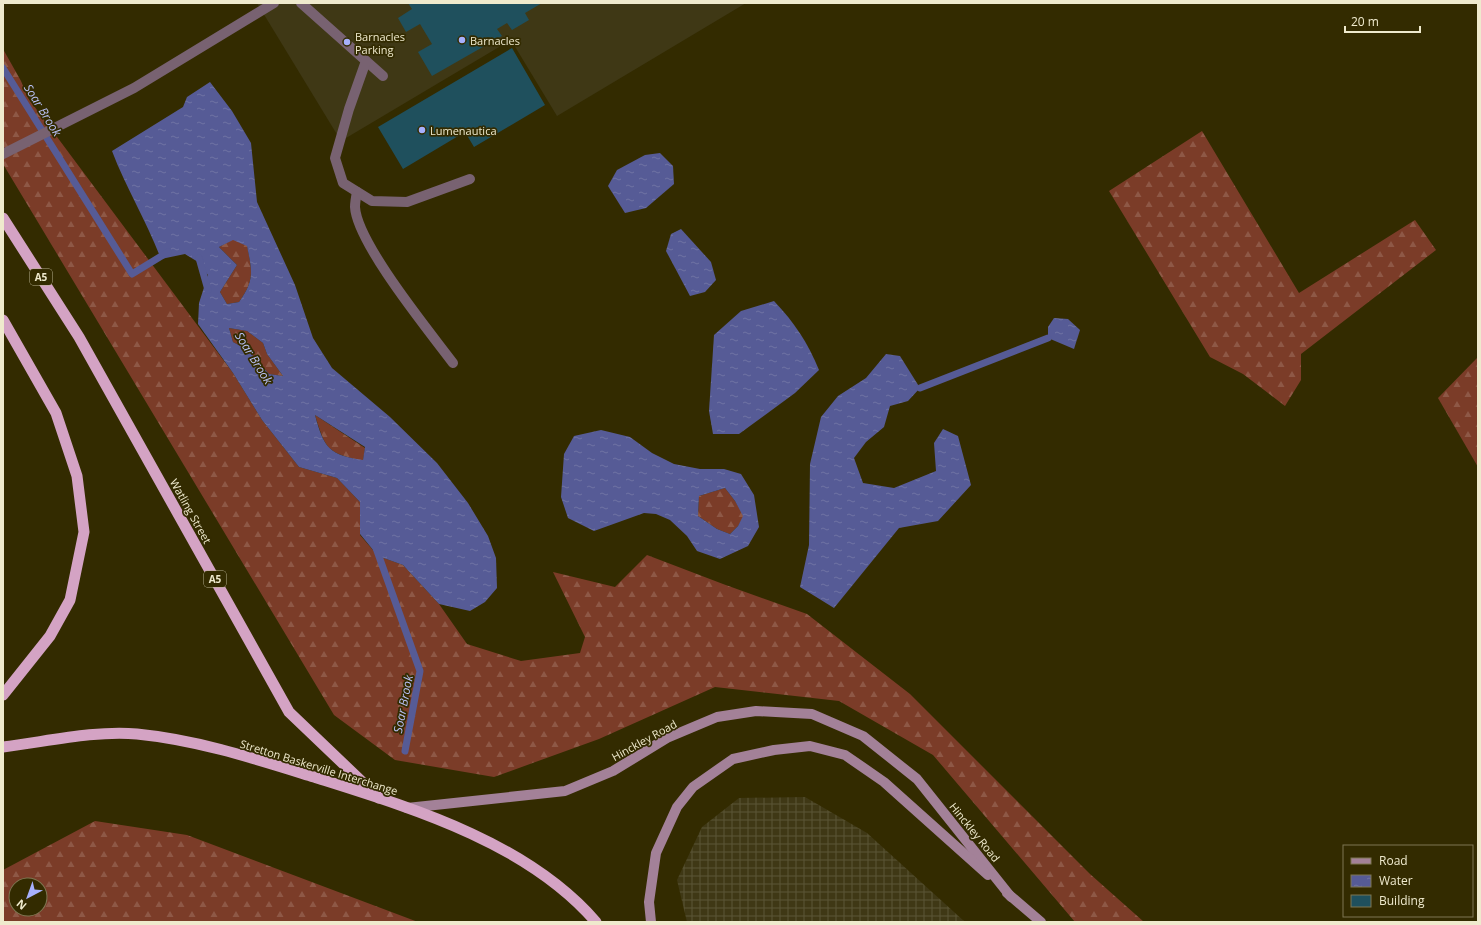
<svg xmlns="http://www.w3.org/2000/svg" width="1481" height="925" viewBox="0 0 1481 925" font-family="'Open Sans',sans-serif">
	<defs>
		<pattern id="industrial-grid" width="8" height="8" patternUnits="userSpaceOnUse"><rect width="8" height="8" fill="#3f3815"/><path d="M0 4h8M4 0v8" fill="none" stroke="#5b5536"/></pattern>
		<pattern id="forest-firs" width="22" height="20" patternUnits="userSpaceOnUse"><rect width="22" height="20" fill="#7b3c28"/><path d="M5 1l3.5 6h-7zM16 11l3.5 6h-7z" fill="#8e5846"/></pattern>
		<pattern id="water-ripples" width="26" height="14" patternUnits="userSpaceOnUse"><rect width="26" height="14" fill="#565b96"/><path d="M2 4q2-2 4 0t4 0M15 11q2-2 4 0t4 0" fill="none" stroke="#6f73a4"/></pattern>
	</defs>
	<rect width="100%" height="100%" fill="#332b00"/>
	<polygon fill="#3f3815" points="257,3 746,3 557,116 511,40 341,141"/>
	<polygon fill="url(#industrial-grid)" points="805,797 867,833 965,922 687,922 677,880 702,827 739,798"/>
	<g fill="url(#forest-firs)" fill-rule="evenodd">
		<polygon points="3,49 21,81 28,98 233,373 262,420 299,467 337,478 360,502 360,535 378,556 403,565 439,604 467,644 521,661 580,653 585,637 553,572 615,587 647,555 723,584 807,614 910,694 1090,874 1144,922 1075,922 933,755 839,701 715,687 599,739 494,777 395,760 334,715 3,164"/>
		<polygon points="1202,131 1299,293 1415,220 1436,250 1301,354 1301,380 1285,406 1243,374 1210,357 1109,191"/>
		<path d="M233,239L247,245C252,271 255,280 239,302L227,304L220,292L237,265L219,247Z"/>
		<polygon points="229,328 247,331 263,343 267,354 283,376 269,374 248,350 233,342"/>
		<polygon points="1478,357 1478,467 1438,398"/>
		<path d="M315,415L365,448L363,461C326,452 326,450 315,415Z"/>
		<polygon points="725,488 735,501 744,516 738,526 730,534 717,529 698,516 699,496"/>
		<path d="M95,821L187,835L418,922H3V870ZM16,885H40V909H16Z"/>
	</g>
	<g fill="url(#water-ripples)" fill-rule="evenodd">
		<path d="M210,82L232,111L251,143L257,202L295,285L313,338L332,368L390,417L437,463L468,503L488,536L496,558L497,588L485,602L470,611L439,604L403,565L378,556L360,534V502L337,478L299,467L262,420L233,373L198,324L199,303L208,275L198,262L185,254L161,259C147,222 126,188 112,151L183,107L187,97ZM233,240L247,246C252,271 255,280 239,302L227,304L220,292L237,265L219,247ZM229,328L247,331L263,343L267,354L283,376L269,374L248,350L233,342ZM315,415L365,447L363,460C329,455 324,448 315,415Z"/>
		<polygon points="660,153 673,166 674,184 646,208 625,213 608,186 617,170 645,155"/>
		<polygon points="681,229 711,262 716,280 705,292 690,296 666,251 671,234"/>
		<path d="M774,301C794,322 808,343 819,370L795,393L739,434H713L709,411L714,335L741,311Z"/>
		<polygon points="1054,318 1068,319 1080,330 1074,349 1048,338 1048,327"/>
		<polygon points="886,354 900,356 920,388 908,401 890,406 884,427 866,442 854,458 863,483 894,488 936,471 934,443 943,429 958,436 971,485 938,521 899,528 834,608 800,587 809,545 810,464 821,417 838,396 866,378"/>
		<path d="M601,430L630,437L652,453L674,464L700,469H724L741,474L754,495L759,527L748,546L720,559L697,551L687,536L670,520L656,514L644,513L594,531L568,518L561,497L564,454L574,436ZM725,488L735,501L743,516L738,526L730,534L717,529L698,516L699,496Z"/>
	</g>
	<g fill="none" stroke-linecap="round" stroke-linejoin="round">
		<g stroke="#565b96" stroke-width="7">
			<polyline points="3,68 132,274 168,252"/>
			<polyline points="199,258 208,290"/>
			<polyline points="920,388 1048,338"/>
			<polyline points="376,548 420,671 405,751"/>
		</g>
	</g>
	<g fill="#1f505d">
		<polygon points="408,3 542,3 525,13 529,20 512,30 507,23 497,29 502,36 432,76 418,52 432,44 420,24 406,32 398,18 412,9"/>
		<polygon points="512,48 545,105 474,147 465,132 403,169 378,127"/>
	</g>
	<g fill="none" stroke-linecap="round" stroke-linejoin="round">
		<g stroke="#786271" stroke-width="10">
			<polyline points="301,3 383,76"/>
			<polyline points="366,61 349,109 335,158 343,183 372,201 407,202 470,179"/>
			<polyline points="3,154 134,88 274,3"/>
			<path d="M357,192C356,197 355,202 355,207C357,243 429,331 453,363"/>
		</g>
		<g stroke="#a38198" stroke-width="10">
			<polyline points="407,808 565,791 613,771 667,738 717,717 756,711 812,714 863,736 917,779 1011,897"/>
			<polyline points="1007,893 1041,922"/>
			<polyline points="651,922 649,902 656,853 677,807 693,787 733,759 774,750 810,746 845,755 884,782 988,875"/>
		</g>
		<g stroke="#d4a3c4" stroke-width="11">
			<polyline points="3,218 79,337 289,712 379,798"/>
			<polyline points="3,320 56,413 77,476 84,532 70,600 50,636 3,695"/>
			<path d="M3,747C45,742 95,730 137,734C198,740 256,759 314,777C412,808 527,842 596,922"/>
		</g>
	</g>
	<g fill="#a7b0fc" stroke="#332b00" stroke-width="1.5">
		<circle cx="462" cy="40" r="4"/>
		<circle cx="347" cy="42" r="4"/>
		<circle cx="422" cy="130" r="4"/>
	</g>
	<g text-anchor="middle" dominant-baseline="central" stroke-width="3.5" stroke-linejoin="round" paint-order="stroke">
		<g fill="#332b00" stroke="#b7b190" stroke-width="1">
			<rect x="30" y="269" width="22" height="16" rx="3"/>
			<rect x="204" y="571" width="22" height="16" rx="3"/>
		</g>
		<g font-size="10" font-weight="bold" fill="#efeacd">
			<text x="41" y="277">A5</text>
			<text x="215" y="579">A5</text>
		</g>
		<g font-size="11" fill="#efeacd" stroke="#332b00" text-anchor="start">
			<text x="355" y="36">Barnacles<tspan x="355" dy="13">Parking</tspan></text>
			<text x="470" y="40">Barnacles</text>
			<text x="430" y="130">Lumenautica</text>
		</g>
		<g font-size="11" fill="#efeacd" stroke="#332b00">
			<text transform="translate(191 511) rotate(61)">Watling Street</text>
			<text transform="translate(644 740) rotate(-29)">Hinckley Road</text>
			<text transform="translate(319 767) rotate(17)">Stretton Baskerville Interchange</text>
			<text transform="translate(975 832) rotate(51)">Hinckley Road</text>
		</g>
		<g font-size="12" font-style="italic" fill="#bac2f7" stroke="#332b00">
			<text transform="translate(43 110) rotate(58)">Soar Brook</text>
			<text transform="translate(254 358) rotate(58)">Soar Brook</text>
			<text transform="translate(403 704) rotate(-79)">Soar Brook</text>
		</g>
	</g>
	<rect width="1481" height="925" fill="none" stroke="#efeacd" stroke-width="8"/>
	<rect x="1343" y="845" width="130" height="72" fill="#332b00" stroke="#7e7752"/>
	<rect x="1351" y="858" width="20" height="6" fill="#a38198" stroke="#7e7752"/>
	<text x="1379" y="865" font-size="12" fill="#efeacd">Road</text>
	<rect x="1351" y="875" width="20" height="12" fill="url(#water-ripples)" stroke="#7e7752"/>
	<text x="1379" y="885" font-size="12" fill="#efeacd">Water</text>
	<rect x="1351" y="895" width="20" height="12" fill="#1f505d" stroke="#7e7752"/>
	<text x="1379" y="905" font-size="12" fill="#efeacd">Building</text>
	<g transform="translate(28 897) rotate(221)"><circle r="19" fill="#332b00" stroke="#7e7752"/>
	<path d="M0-3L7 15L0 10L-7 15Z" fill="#a7b0fc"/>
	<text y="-6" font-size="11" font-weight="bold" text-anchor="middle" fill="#efeacd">N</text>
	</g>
	<path d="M1345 26v6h75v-6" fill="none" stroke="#efeacd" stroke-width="2"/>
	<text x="1351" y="26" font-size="12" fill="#efeacd" stroke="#332b00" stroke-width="3" paint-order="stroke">20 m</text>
</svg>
